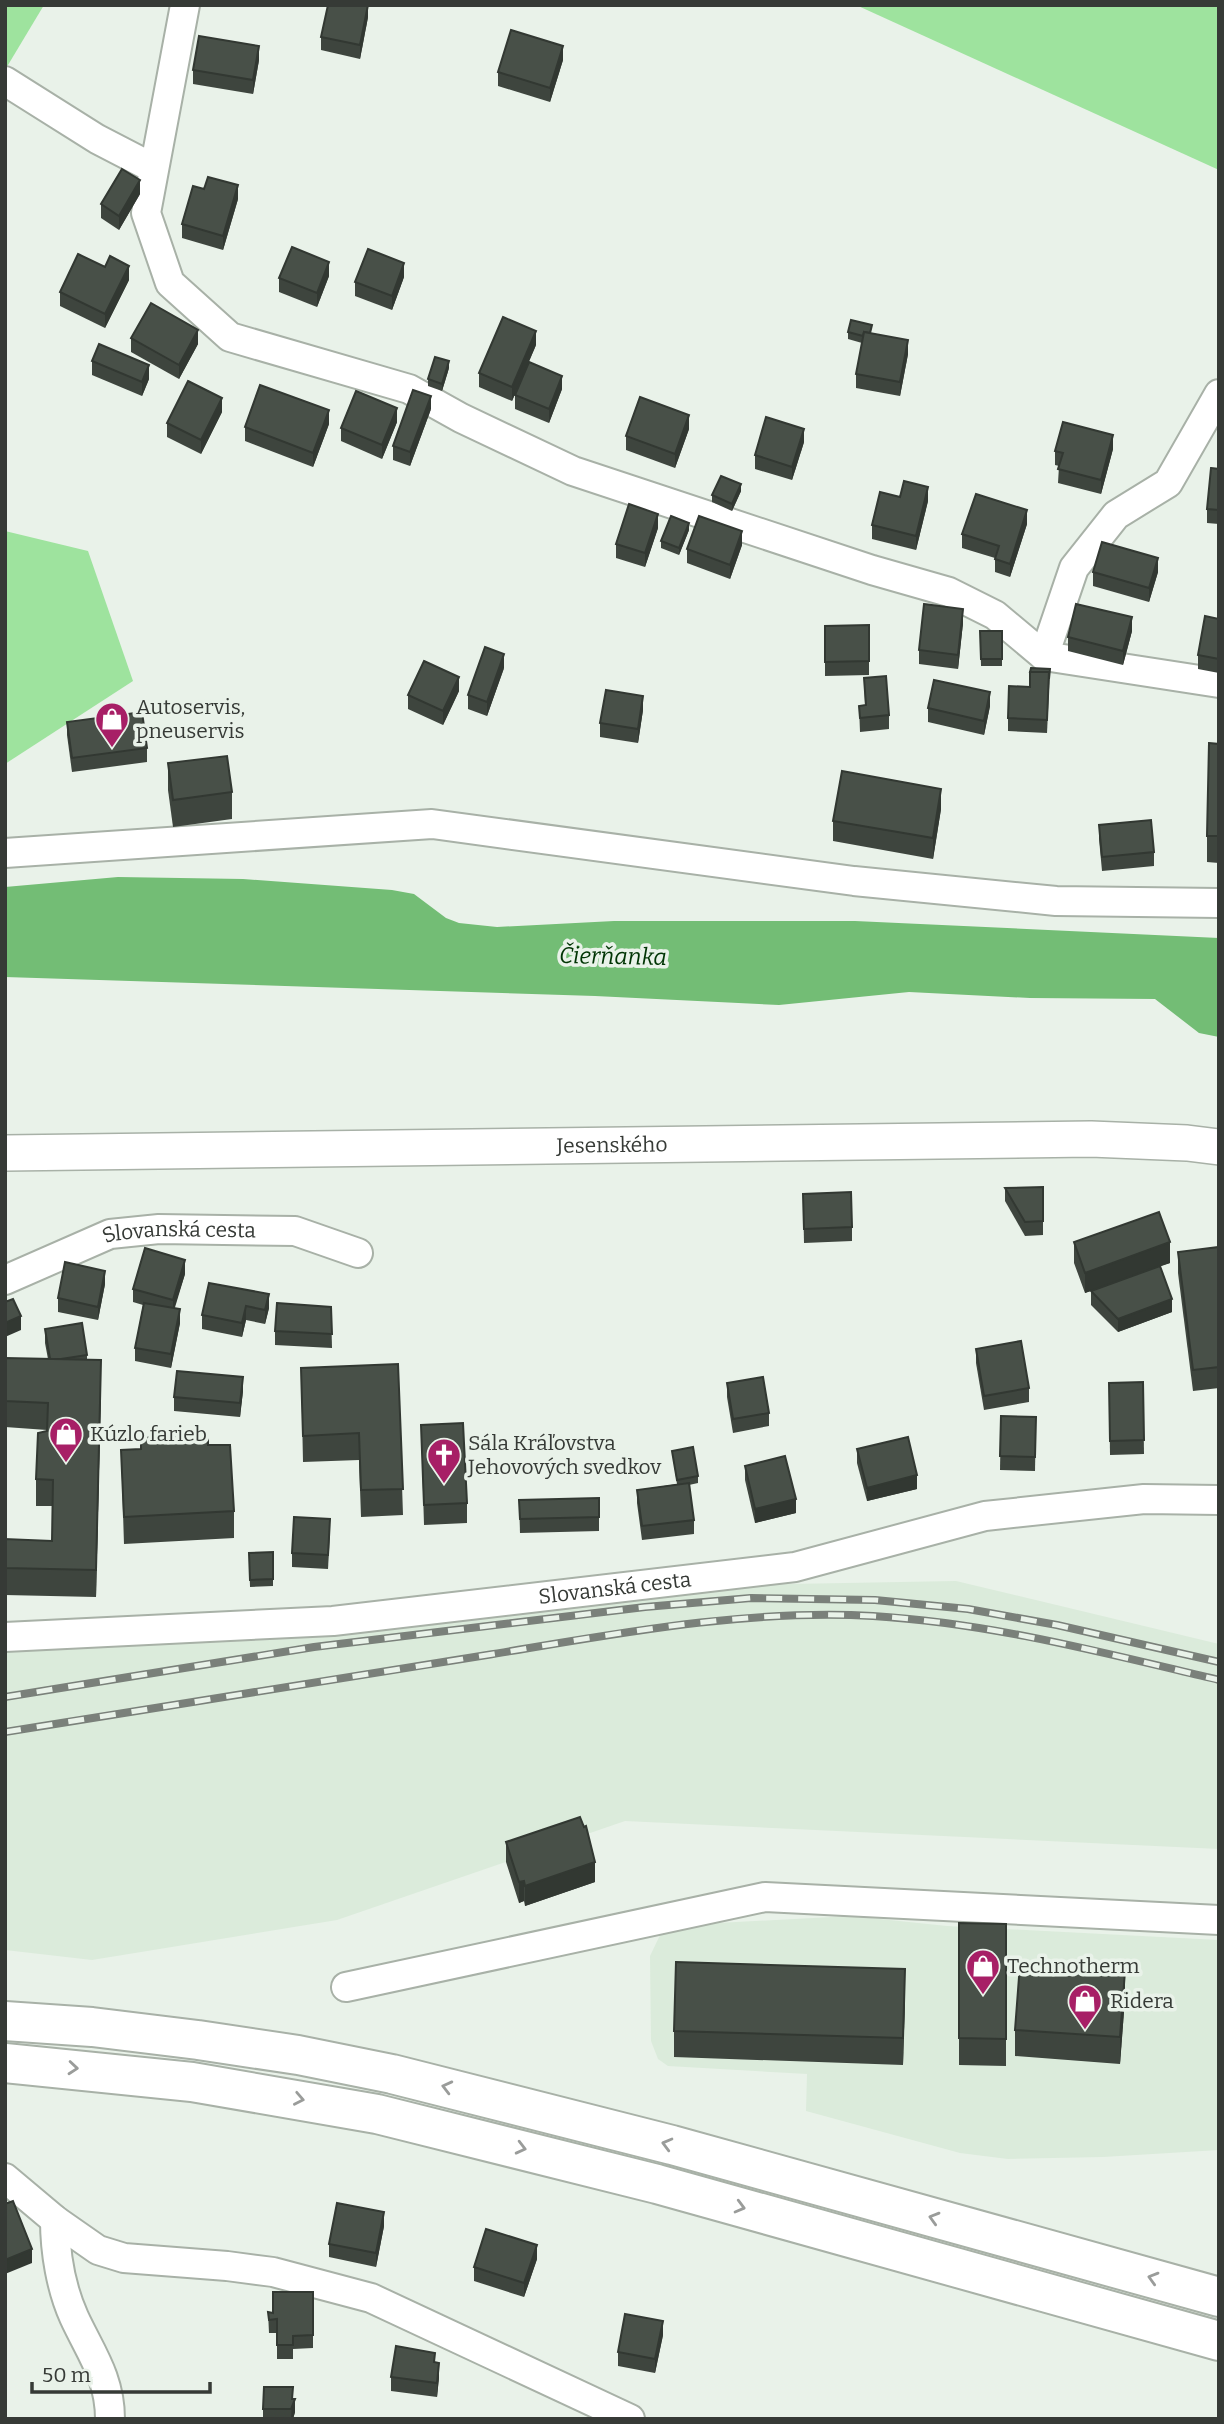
<svg xmlns="http://www.w3.org/2000/svg" width="1224" height="2424" viewBox="0 0 1224 2424" font-family="Bitter,serif">
	<rect width="100%" height="100%" fill="#e9f2e9"/>
	<g fill="#dbebdb">
		<polygon points="956,1581 1219,1644 1219,1849 625,1821 337,1920 92,1960 5,1950 5,1641 687,1586"/>
		<polygon points="851,1916 947,1926 1219,1940 1219,2150 1103,2157 1008,2159 960,2153 806,2111 807,2074 668,2066 658,2059 651,2041 650,1956 661,1933 718,1923"/>
	</g>
	<g fill="#9ee39e">
		<polygon points="5,5 44,5 5,70"/>
		<polygon points="856,5 1219,5 1219,170"/>
		<polygon points="5,531 88,551 133,681 5,764"/>
	</g>
	<polygon fill="#73bd75" points="118,877 243,879 392,890 414,894 446,918 459,923 497,927 614,921 855,921 1219,938 1219,1037 1199,1033 1155,999 1030,998 909,992 779,1005 595,996 5,977 5,887"/>
	<g fill="none" stroke-linecap="round" stroke-linejoin="round">
		<g stroke="#a8b1a7" stroke-width="32">
			<g id="minor">
				<polyline points="185,5 146,213 170,283 230,337 409,389 461,418 573,471 872,570 949,592 995,615 1044,656 1219,683"/>
				<polyline points="5,81 97,139 153,168"/>
				<polyline points="1044,656 1074,568 1116,515 1168,483 1219,394"/>
				<polyline points="5,853 432,824 854,881 1056,901 1219,903"/>
				<path id="s1" d="M5,1280L110,1234L159,1229L295,1231L358,1253"/>
				<path id="s2" d="M5,1637L333,1621L795,1567L985,1516L1144,1499L1219,1500"/>
				<polyline points="346,1987 765,1897 1219,1920"/>
				<polyline points="5,2178 55,2220 98,2250 124,2258 227,2266 273,2272 371,2298 630,2419"/>
				<path d="M55,2220C55,2252 61,2288 74,2317C90,2352 110,2377 110,2419"/>
			</g>
		</g>
		<g stroke="#a8b1a7" stroke-width="38">
			<g id="major">
				<path id="s3" d="M5,1153L1091,1139L1187,1143L1219,1147"/>
			</g>
		</g>
		<g stroke="#a8b1a7" stroke-width="42">
			<g id="highway">
				<polyline points="5,2021 92,2027 198,2040 298,2055 392,2074 672,2145 1219,2297"/>
				<polyline points="5,2063 192,2082 377,2114 657,2184 1219,2341"/>
			</g>
		</g>
		<use href="#minor" stroke="#fff" stroke-width="28"/>
		<use href="#major" stroke="#fff" stroke-width="35"/>
		<use href="#highway" stroke="#fff" stroke-width="38"/>
		<g stroke="#7a807a" stroke-width="8">
			<g id="rail">
				<polyline points="5,1697 314,1647 645,1607 751,1598 875,1600 968,1609 1057,1625 1219,1662"/>
				<path d="M5,1732C166,1706 326,1681 487,1655C615,1634 743,1609 873,1616C991,1623 1104,1653 1219,1680"/>
			</g>
		</g>
		<use href="#rail" stroke="#e9f2e9" stroke-width="5" stroke-dasharray="16" stroke-linecap="butt"/>
	</g>
	<g fill="#3e453e">
		<polygon points="368,17 360,59 321,50 321,37"/>
		<polygon points="259,60 253,94 193,84 193,70"/>
		<polygon points="563,60 550,102 498,86 498,72"/>
		<polygon points="140,194 119,230 101,218 101,204"/>
		<polygon points="238,199 223,250 182,238 182,224"/>
		<polygon points="329,276 317,307 279,292 279,278"/>
		<polygon points="404,277 392,310 355,296 355,282"/>
		<polygon points="129,280 105,328 60,306 60,292"/>
		<polygon points="848,332 872,334 908,354 900,396 856,388 856,374 862,343 848,339"/>
		<polygon points="131,338 198,344 179,379 131,352"/>
		<polygon points="536,345 512,401 479,387 479,373"/>
		<polygon points="92,361 149,379 142,396 92,375"/>
		<polygon points="449,368 442,391 428,386 428,379"/>
		<polygon points="562,389 549,423 515,409 515,395"/>
		<polygon points="431,409 410,466 393,460 393,446"/>
		<polygon points="222,412 201,454 167,437 167,423"/>
		<polygon points="397,422 382,459 341,441 341,428"/>
		<polygon points="329,424 313,467 245,441 245,427"/>
		<polygon points="689,429 675,468 626,450 626,436"/>
		<polygon points="804,442 792,480 755,469 755,455"/>
		<polygon points="1113,449 1101,494 1058,483 1059,466 1055,465 1055,451"/>
		<polygon points="1219,469 1219,524 1207,523 1207,509"/>
		<polygon points="741,491 732,511 712,502 712,495"/>
		<polygon points="928,501 916,550 872,539 872,525"/>
		<polygon points="1027,524 1010,577 995,572 995,558 962,548 962,534"/>
		<polygon points="658,528 645,567 616,558 616,544"/>
		<polygon points="689,530 679,555 661,548 661,541"/>
		<polygon points="742,545 730,579 687,563 687,549"/>
		<polygon points="1093,572 1158,572 1149,602 1093,586"/>
		<polygon points="1219,619 1219,673 1198,669 1198,655"/>
		<polygon points="963,623 958,669 919,664 919,650"/>
		<polygon points="869,625 869,675 825,676 825,626"/>
		<polygon points="980,631 1002,631 1002,666 981,666"/>
		<polygon points="1132,631 1123,665 1068,651 1068,637"/>
		<polygon points="504,668 487,716 468,709 468,695"/>
		<polygon points="1050,669 1047,733 1008,731 1008,718 1030,687"/>
		<polygon points="864,678 889,715 889,729 860,732 859,706 865,705"/>
		<polygon points="459,691 443,725 408,709 408,695"/>
		<polygon points="990,706 984,735 928,722 928,708"/>
		<polygon points="643,710 638,743 600,737 600,723"/>
		<polygon points="67,722 147,748 147,762 72,772 67,735"/>
		<polygon points="1219,744 1219,863 1207,862 1207,836"/>
		<polygon points="168,763 232,792 232,819 173,827 168,790"/>
		<polygon points="941,809 933,859 833,841 833,821"/>
		<polygon points="1099,825 1154,852 1154,866 1102,871 1099,839"/>
		<polygon points="1043,1187 1043,1235 1025,1236 1005,1201 1005,1188"/>
		<polygon points="803,1194 852,1227 852,1241 804,1243"/>
		<polygon points="1074,1242 1170,1263 1160,1266 1172,1312 1118,1332 1091,1305 1091,1291 1125,1279 1085,1293 1074,1263"/>
		<polygon points="1219,1247 1219,1388 1193,1391 1178,1273 1178,1252"/>
		<polygon points="185,1274 174,1308 180,1323 171,1368 135,1361 135,1348 143,1305 133,1302 133,1289"/>
		<polygon points="209,1283 269,1308 265,1324 246,1320 242,1337 202,1329 202,1315"/>
		<polygon points="105,1284 98,1320 58,1312 58,1298"/>
		<polygon points="331,1307 332,1348 275,1345 275,1331"/>
		<polygon points="45,1329 87,1355 87,1360 101,1387 96,1597 5,1595 5,1539 52,1541 53,1506 36,1506 36,1479 47,1430 5,1427 5,1358 48,1359 45,1343"/>
		<polygon points="976,1349 1029,1388 1029,1402 984,1410 976,1363"/>
		<polygon points="398,1364 403,1515 361,1517 359,1460 303,1462 301,1368"/>
		<polygon points="1143,1382 1144,1454 1110,1455 1109,1383"/>
		<polygon points="727,1383 769,1413 769,1426 733,1433 727,1397"/>
		<polygon points="243,1391 240,1417 174,1411 174,1397"/>
		<polygon points="1001,1416 1036,1417 1035,1471 1000,1470"/>
		<polygon points="421,1425 467,1503 467,1523 424,1525"/>
		<polygon points="857,1449 917,1489 867,1501 857,1463"/>
		<polygon points="121,1450 234,1511 234,1538 124,1544"/>
		<polygon points="672,1451 698,1476 698,1483 689,1485 694,1520 694,1534 642,1540 637,1503 637,1490 677,1484"/>
		<polygon points="745,1466 796,1513 755,1523 745,1480"/>
		<polygon points="599,1498 599,1531 520,1533 519,1500"/>
		<polygon points="330,1533 328,1569 292,1567 292,1553"/>
		<polygon points="273,1552 273,1586 250,1587 249,1553"/>
		<polygon points="506,1842 595,1882 525,1906 524,1901 519,1903 506,1862"/>
		<polygon points="959,1923 1006,1924 1006,2066 959,2065"/>
		<polygon points="905,1996 903,2065 674,2057 674,2031"/>
		<polygon points="1125,1998 1120,2064 1015,2056 1015,2030"/>
		<polygon points="384,2226 376,2267 329,2257 329,2244"/>
		<polygon points="537,2259 524,2297 474,2281 474,2267"/>
		<polygon points="313,2292 313,2348 293,2349 293,2359 277,2359 277,2333 269,2333 268,2312 273,2313"/>
		<polygon points="663,2335 655,2373 618,2366 618,2352"/>
		<polygon points="435,2362 439,2377 437,2397 391,2391 391,2377"/>
		<polygon points="293,2399 295,2412 293,2419 263,2419 263,2409"/>
	</g>
	<g fill="#323832">
		<polygon points="368,5 368,17 360,59 360,45"/>
		<polygon points="259,46 259,60 253,94 253,80"/>
		<polygon points="563,46 563,60 550,102 550,88"/>
		<polygon points="140,180 140,194 119,230 119,216"/>
		<polygon points="238,185 238,199 223,250 223,236"/>
		<polygon points="329,262 329,276 317,307 317,293"/>
		<polygon points="404,263 404,277 392,310 392,296"/>
		<polygon points="129,266 129,280 105,328 105,314"/>
		<polygon points="198,330 198,344 179,379 179,365"/>
		<polygon points="536,331 536,345 512,401 512,387"/>
		<polygon points="908,340 908,354 900,396 900,382"/>
		<polygon points="449,361 449,368 442,391 442,384"/>
		<polygon points="149,365 149,379 142,396 142,382"/>
		<polygon points="562,376 562,389 549,423 549,409"/>
		<polygon points="431,396 431,409 410,466 410,452"/>
		<polygon points="222,398 222,412 201,454 201,440"/>
		<polygon points="397,408 397,422 382,459 382,445"/>
		<polygon points="329,410 329,424 313,467 313,453"/>
		<polygon points="689,415 689,429 675,468 675,454"/>
		<polygon points="804,429 804,442 792,480 792,467"/>
		<polygon points="1113,435 1113,449 1101,494 1101,480"/>
		<polygon points="741,484 741,491 732,511 732,504"/>
		<polygon points="928,487 928,501 916,550 916,536"/>
		<polygon points="1027,510 1027,524 1010,577 1010,564"/>
		<polygon points="658,514 658,528 645,567 645,553"/>
		<polygon points="689,523 689,530 679,555 679,548"/>
		<polygon points="742,531 742,545 730,579 730,565"/>
		<polygon points="1158,558 1158,572 1149,602 1149,588"/>
		<polygon points="963,609 963,623 958,669 958,655"/>
		<polygon points="1132,617 1132,631 1123,665 1123,651"/>
		<polygon points="504,654 504,668 487,716 487,702"/>
		<polygon points="459,677 459,691 443,725 443,711"/>
		<polygon points="990,692 990,706 984,735 984,721"/>
		<polygon points="643,696 643,710 638,743 638,729"/>
		<polygon points="941,789 941,809 933,859 933,838"/>
		<polygon points="1170,1242 1170,1263 1085,1293 1085,1273"/>
		<polygon points="185,1260 185,1274 173,1314 173,1300"/>
		<polygon points="105,1271 105,1284 98,1320 98,1307"/>
		<polygon points="269,1294 269,1308 265,1324 265,1310"/>
		<polygon points="1172,1299 1172,1312 1118,1332 1118,1319"/>
		<polygon points="246,1306 246,1320 242,1337 242,1323"/>
		<polygon points="180,1309 180,1323 171,1368 171,1354"/>
		<polygon points="21,1316 21,1330 5,1337 5,1323"/>
		<polygon points="101,1360 101,1387 96,1597 96,1570"/>
		<polygon points="243,1377 243,1391 240,1417 240,1403"/>
		<polygon points="917,1475 917,1489 867,1501 867,1488"/>
		<polygon points="796,1499 796,1513 755,1523 755,1509"/>
		<polygon points="595,1862 595,1882 525,1906 525,1886"/>
		<polygon points="524,1881 524,1901 519,1903 519,1882"/>
		<polygon points="905,1969 905,1996 903,2065 903,2038"/>
		<polygon points="1125,1971 1125,1998 1120,2064 1120,2037"/>
		<polygon points="384,2212 384,2226 376,2267 376,2253"/>
		<polygon points="537,2245 537,2259 524,2297 524,2283"/>
		<polygon points="32,2249 32,2263 5,2274 5,2260"/>
		<polygon points="663,2321 663,2335 655,2373 655,2359"/>
		<polygon points="439,2363 439,2377 437,2397 437,2383"/>
		<polygon points="293,2387 293,2406 295,2399 295,2412 293,2419 291,2419"/>
	</g>
	<g fill="#485048" stroke="#323832" stroke-width="2">
		<polygon points="328,5 368,5 360,45 321,37"/>
		<polygon points="511,30 563,46 550,88 498,72"/>
		<polygon points="199,36 259,46 253,80 193,70"/>
		<polygon points="122,169 140,180 119,216 101,204"/>
		<polygon points="208,177 238,185 223,236 182,224 193,186 204,189"/>
		<polygon points="292,247 329,262 317,293 279,278"/>
		<polygon points="368,249 404,263 392,296 355,282"/>
		<polygon points="78,254 105,267 110,256 129,266 105,314 60,292"/>
		<polygon points="151,303 198,330 179,365 131,338"/>
		<polygon points="503,317 536,331 512,387 479,373"/>
		<polygon points="851,320 872,325 870,333 864,332 863,336 848,332"/>
		<polygon points="864,332 908,340 900,382 856,374"/>
		<polygon points="99,344 149,365 142,382 92,361"/>
		<polygon points="435,357 449,361 442,384 428,379"/>
		<polygon points="529,362 562,376 549,409 515,395"/>
		<polygon points="188,381 222,398 201,440 167,423"/>
		<polygon points="260,385 329,410 313,453 245,427"/>
		<polygon points="413,390 431,396 410,452 393,446"/>
		<polygon points="356,391 397,408 382,445 341,428"/>
		<polygon points="640,397 689,415 675,454 626,436"/>
		<polygon points="766,417 804,429 792,467 755,455"/>
		<polygon points="1063,422 1113,435 1101,480 1058,469 1063,453 1055,451"/>
		<polygon points="1211,468 1219,469 1219,510 1207,509"/>
		<polygon points="721,476 741,484 732,504 712,495"/>
		<polygon points="904,481 928,487 916,536 872,525 880,492 900,497"/>
		<polygon points="976,494 1027,510 1010,564 995,559 999,546 962,534"/>
		<polygon points="629,504 658,514 645,553 616,544"/>
		<polygon points="671,516 689,523 679,548 661,541"/>
		<polygon points="699,516 742,531 730,565 687,549"/>
		<polygon points="1102,542 1158,558 1149,588 1093,572"/>
		<polygon points="924,604 963,609 958,655 919,650"/>
		<polygon points="1076,604 1132,617 1123,651 1068,637"/>
		<polygon points="1205,616 1219,619 1219,659 1198,655"/>
		<polygon points="869,625 869,661 825,662 825,626"/>
		<polygon points="980,631 1002,631 1002,659 981,659"/>
		<polygon points="485,647 504,654 487,702 468,695"/>
		<polygon points="424,661 459,677 443,711 408,695"/>
		<polygon points="1031,668 1050,669 1049,679 1049,672 1030,672"/>
		<polygon points="1030,672 1049,672 1047,720 1008,718 1009,686 1030,687"/>
		<polygon points="886,676 889,715 860,718 859,706 866,705 864,678"/>
		<polygon points="934,680 990,692 984,721 928,708"/>
		<polygon points="606,690 643,696 638,729 600,723"/>
		<polygon points="142,712 147,748 72,758 67,722"/>
		<polygon points="1209,743 1219,744 1219,836 1207,836"/>
		<polygon points="227,756 232,792 173,800 168,763"/>
		<polygon points="842,771 941,789 933,838 833,821"/>
		<polygon points="1151,820 1154,852 1102,857 1099,825"/>
		<polygon points="1043,1187 1043,1221 1025,1222 1005,1188"/>
		<polygon points="851,1192 852,1227 804,1229 803,1194"/>
		<polygon points="1159,1212 1170,1242 1085,1273 1074,1242"/>
		<polygon points="1219,1247 1219,1367 1193,1370 1178,1252"/>
		<polygon points="145,1248 185,1260 173,1300 133,1289"/>
		<polygon points="65,1262 105,1271 98,1307 58,1298"/>
		<polygon points="1160,1266 1172,1299 1118,1319 1091,1291"/>
		<polygon points="209,1283 269,1294 265,1310 246,1306 242,1323 202,1315"/>
		<polygon points="13,1299 21,1316 5,1323 5,1302"/>
		<polygon points="144,1303 180,1309 171,1354 135,1348"/>
		<polygon points="277,1303 331,1307 332,1334 275,1331"/>
		<polygon points="82,1323 87,1355 61,1359 50,1359 45,1329"/>
		<polygon points="1021,1341 1029,1388 984,1396 976,1349"/>
		<polygon points="5,1358 101,1360 96,1570 5,1568 5,1539 52,1541 53,1480 36,1479 38,1433 47,1431 48,1403 5,1401"/>
		<polygon points="398,1364 403,1489 361,1490 359,1433 303,1436 301,1368"/>
		<polygon points="177,1371 243,1377 240,1403 174,1397"/>
		<polygon points="763,1377 769,1413 733,1419 727,1383"/>
		<polygon points="1143,1382 1144,1440 1110,1441 1109,1383"/>
		<polygon points="1001,1416 1036,1417 1035,1457 1000,1456"/>
		<polygon points="463,1423 467,1503 424,1505 421,1425"/>
		<polygon points="208,1434 208,1445 230,1445 234,1511 124,1517 121,1450 141,1449 141,1438"/>
		<polygon points="908,1437 917,1475 867,1488 857,1449"/>
		<polygon points="693,1447 698,1476 677,1480 672,1451"/>
		<polygon points="785,1456 796,1499 755,1509 745,1466"/>
		<polygon points="689,1483 694,1520 642,1526 637,1490"/>
		<polygon points="599,1498 599,1517 520,1519 519,1500"/>
		<polygon points="294,1517 330,1519 328,1555 292,1553"/>
		<polygon points="273,1552 273,1579 250,1580 249,1553"/>
		<polygon points="580,1817 584,1827 586,1826 595,1862 525,1886 524,1881 519,1882 506,1842"/>
		<polygon points="959,1923 1006,1924 1006,2039 959,2038"/>
		<polygon points="676,1962 905,1969 903,2038 674,2031"/>
		<polygon points="1020,1964 1125,1971 1120,2037 1015,2030"/>
		<polygon points="13,2201 32,2249 5,2260 5,2204"/>
		<polygon points="337,2203 384,2212 376,2253 329,2244"/>
		<polygon points="486,2229 537,2245 524,2283 474,2267"/>
		<polygon points="273,2292 313,2292 313,2335 293,2336 293,2345 277,2345 277,2319 269,2320 268,2312 273,2313"/>
		<polygon points="625,2314 663,2321 655,2359 618,2352"/>
		<polygon points="396,2346 435,2353 434,2362 439,2363 437,2383 391,2377"/>
		<polygon points="264,2387 293,2387 292,2399 295,2399 291,2409 263,2409"/>
	</g>
	<defs><path id="oneway-chevron" d="M-2-3.5L2.5 0L-2 3.5" fill="none" stroke-width="1.6" stroke-linecap="round" stroke-linejoin="round" transform="scale(1.75)"/></defs>
	<g stroke="#9a9c9a">
		<use href="#oneway-chevron" transform="translate(73 2068) rotate(5)"/>
		<use href="#oneway-chevron" transform="translate(447 2087) rotate(-166)"/>
		<use href="#oneway-chevron" transform="translate(299 2099) rotate(11)"/>
		<use href="#oneway-chevron" transform="translate(667 2144) rotate(-165)"/>
		<use href="#oneway-chevron" transform="translate(521 2148) rotate(14)"/>
		<use href="#oneway-chevron" transform="translate(740 2207) rotate(15)"/>
		<use href="#oneway-chevron" transform="translate(934 2218) rotate(-164)"/>
		<use href="#oneway-chevron" transform="translate(1153 2278) rotate(-164)"/>
	</g>
	<defs>
		<g id="shop-pin" transform="scale(1.75)"><path d="M0 17L-7.5 6A9.5 9.5 0 1 1 7.5 6Z" fill="#a71f66" stroke="#e9f2e9"/><path d="M-5-2.5h2.3a2.7 3.5 0 0 1 5.4 0H5L5.5 6h-11ZM-1.5-2.5h3a1.5 2.3 0 0 0-3 0Z" fill="#fff"/></g>
		<g id="church-pin" transform="scale(1.75)"><path d="M0 17L-7.5 6A9.5 9.5 0 1 1 7.5 6Z" fill="#a71f66" stroke="#e9f2e9"/><path d="M-1.2-6h2.4v3.5h3.3v2.4h-3.3V6h-2.4V-.1h-3.3v-2.4h3.3Z" fill="#fff"/></g>
	</defs>
	<g fill-rule="evenodd">
		<use href="#shop-pin" x="112" y="719"/>
		<use href="#shop-pin" x="66" y="1434"/>
		<use href="#church-pin" x="444" y="1455"/>
		<use href="#shop-pin" x="983" y="1966"/>
		<use href="#shop-pin" x="1085" y="2001"/>
	</g>
	<g text-anchor="middle" dominant-baseline="central" stroke-width="7" stroke-linejoin="round" paint-order="stroke">
		<g font-size="21" fill="#363a36" stroke="#e9f2e9" text-anchor="start">
			<text x="136" y="707">Autoservis,<tspan x="136" dy="24">pneuservis</tspan></text>
			<text x="90" y="1434">Kúzlo farieb</text>
			<text x="468" y="1443">Sála Kráľovstva<tspan x="468" dy="24">Jehovových svedkov</tspan></text>
			<text x="1007" y="1966">Technotherm</text>
			<text x="1110" y="2001">Ridera</text>
		</g>
		<g font-size="21" fill="#363a36" stroke="#e9f2e9">
			<text stroke="none"><textPath href="#s3" startOffset="607">Jesenského</textPath></text>
			<text stroke="none"><textPath href="#s1" startOffset="184">Slovanská cesta</textPath></text>
			<text stroke="none"><textPath href="#s2" startOffset="612">Slovanská cesta</textPath></text>
		</g>
		<g font-size="23" font-style="italic" fill="#003504" stroke="#e9f2e9">
			<text transform="translate(613 956) rotate(1)">Čierňanka</text>
		</g>
	</g>
	<rect width="1224" height="2424" fill="none" stroke="#363a36" stroke-width="14"/>
	<path d="M32 2382v10h178v-10" fill="none" stroke="#363a36" stroke-width="3.5"/>
	<text x="42" y="2382" font-size="21" fill="#363a36" stroke="#e9f2e9" stroke-width="5" paint-order="stroke">50 m</text>
</svg>
